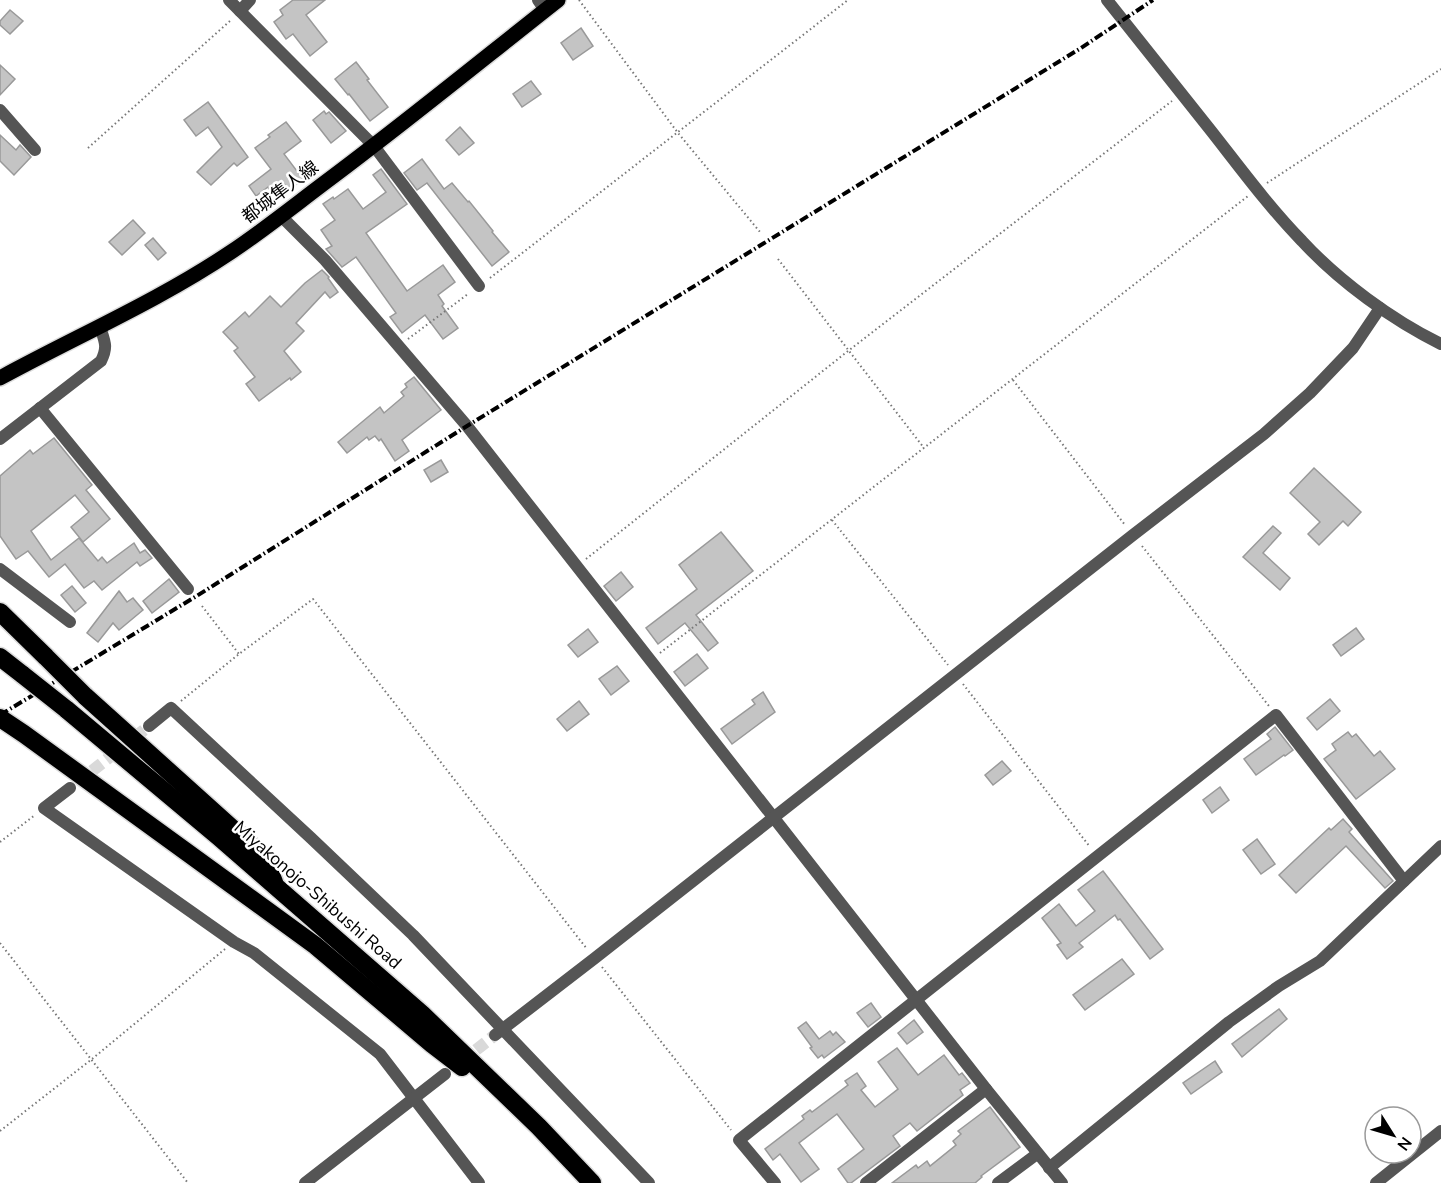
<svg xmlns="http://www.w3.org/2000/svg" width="1441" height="1183" viewBox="0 0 1441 1183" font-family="'Nunito Sans','Noto Sans JP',sans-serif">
	<rect width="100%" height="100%" fill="#fff"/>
	<g fill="#c4c4c4" stroke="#999" stroke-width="1.5">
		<polygon points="293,0 325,0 306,15 327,42 310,56 293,34 286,39 274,22 283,15 280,10"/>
		<polygon points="10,10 23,21 10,34 0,25 0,21"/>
		<polygon points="581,28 593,46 573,60 561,43"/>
		<polygon points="356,62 369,79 367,80 388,107 370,121 349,94 348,95 335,79"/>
		<polygon points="0,65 15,79 0,95"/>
		<polygon points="531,81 541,94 522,107 513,94"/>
		<polygon points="208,102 248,157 237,166 234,163 211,185 197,172 222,147 208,127 196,136 184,120"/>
		<polygon points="324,111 326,114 329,112 346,131 331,143 313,120"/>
		<polygon points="286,122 301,141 284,154 303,179 289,190 284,184 272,193 268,187 256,196 249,186 271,169 255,148 270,137 268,135"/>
		<polygon points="460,127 474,143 459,155 446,140"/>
		<polygon points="0,135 16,150 20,145 31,157 14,175 0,161"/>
		<polygon points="422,159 444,189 452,183 468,202 469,201 493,231 492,232 509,252 492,266 427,183 417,190 404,173"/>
		<polygon points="381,169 407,204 366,233 407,291 443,265 455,282 438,295 444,304 442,306 458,328 443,339 425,315 402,333 390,317 396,313 356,257 342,267 326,249 332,246 321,230 335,220 323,204 333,197 334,199 348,189 363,209 386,192 373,175"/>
		<polygon points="133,220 145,233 122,255 109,242"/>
		<polygon points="153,238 166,253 158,260 145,245"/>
		<polygon points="322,270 329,277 328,278 338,292 330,298 325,292 296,323 304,331 284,351 301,372 291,380 290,378 259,401 246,384 255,377 234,351 238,348 223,332 245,312 249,317 270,296 281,307 305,283"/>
		<polygon points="414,377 441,410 402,440 409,451 395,461 381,439 379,441 375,436 369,440 367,437 347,453 338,442 380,407 384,413 404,396 401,392 407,387 405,384"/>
		<polygon points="54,438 92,485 86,490 110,519 83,542 71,527 89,512 75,495 31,531 51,560 79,538 98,561 102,557 107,563 134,543 140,553 145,550 152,558 140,566 137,562 102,590 94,581 84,588 65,564 49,577 28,551 16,559 0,536 0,476 30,450 33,454"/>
		<polygon points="441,460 448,472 431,482 424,470"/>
		<polygon points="1314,468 1361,512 1348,526 1343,521 1319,545 1308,534 1320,522 1290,493"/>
		<polygon points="1273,526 1281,533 1263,553 1290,578 1280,590 1243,557"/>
		<polygon points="721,532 753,571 696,615 718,643 708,651 685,623 658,644 646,628 697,589 679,565"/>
		<polygon points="621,572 633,587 616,601 604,586"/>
		<polygon points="169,579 179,592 152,613 143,601"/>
		<polygon points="72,586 86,603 75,612 61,595"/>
		<polygon points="119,591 127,602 133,598 143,610 119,630 113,623 98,642 87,633"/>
		<polygon points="1356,628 1364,639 1341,656 1333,645"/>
		<polygon points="588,629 598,642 578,657 568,645"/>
		<polygon points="697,654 708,668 685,686 674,672"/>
		<polygon points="617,666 629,681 611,695 599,679"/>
		<polygon points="763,692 775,712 732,744 721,729 755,704 752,700"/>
		<polygon points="1330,699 1340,711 1317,730 1307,718"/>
		<polygon points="579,701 589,714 567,731 557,719"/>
		<polygon points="1275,727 1293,750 1285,756 1284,755 1256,775 1244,759 1271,739 1267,734"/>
		<polygon points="1348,732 1352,737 1356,734 1374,756 1380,751 1395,769 1356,799 1324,759 1336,750 1332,744"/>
		<polygon points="1002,761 1011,771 993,785 985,775"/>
		<polygon points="1220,787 1229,800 1212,813 1203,800"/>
		<polygon points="1343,819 1352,829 1349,832 1393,881 1385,888 1346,846 1296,893 1279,875 1329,828 1331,830"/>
		<polygon points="1257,839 1275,864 1261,874 1243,850"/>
		<polygon points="1103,871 1163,949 1150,959 1120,919 1118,920 1115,915 1079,943 1083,947 1067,959 1057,945 1061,943 1042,918 1059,904 1076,926 1095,911 1078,890"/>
		<polygon points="1122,959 1134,974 1085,1010 1073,995"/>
		<polygon points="871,1003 881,1017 868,1027 857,1013"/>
		<polygon points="1279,1009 1287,1019 1242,1057 1232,1044"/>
		<polygon points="914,1020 923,1032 907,1044 898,1033"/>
		<polygon points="806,1022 819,1039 830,1031 833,1035 836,1032 845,1042 824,1058 822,1055 818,1058 810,1048 812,1047 798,1028"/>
		<polygon points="897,1048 918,1075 944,1055 959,1075 962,1073 970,1083 960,1090 963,1095 917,1131 910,1123 893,1136 900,1146 851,1183 848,1183 838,1169 864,1149 837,1114 799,1143 819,1169 801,1182 780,1154 773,1160 765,1149 804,1119 802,1116 810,1110 812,1112 848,1085 845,1081 857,1073 866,1086 861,1090 875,1107 898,1089 878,1062"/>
		<polygon points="1215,1061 1222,1072 1191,1094 1183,1083"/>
		<polygon points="990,1107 1020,1147 981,1176 982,1177 975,1183 892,1183 916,1165 918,1168 927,1161 930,1166 956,1145 953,1141 961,1134 958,1131"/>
	</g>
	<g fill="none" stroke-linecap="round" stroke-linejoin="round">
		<g stroke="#d9d9d9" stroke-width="12" stroke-dasharray="12 6" stroke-linecap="butt">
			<polyline points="78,782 149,726"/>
			<polyline points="462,1061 495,1035"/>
		</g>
		<g stroke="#dbdbdb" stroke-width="18">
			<path id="primary" d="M0,378C77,336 158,301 231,252C261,232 290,209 319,187C400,127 478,63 558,0"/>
		</g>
		<g stroke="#dbdbdb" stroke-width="21">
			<g id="motorway">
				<polyline points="0,612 46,657"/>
				<polyline points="0,657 23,675"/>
				<polyline points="85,696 264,857 274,882"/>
				<polyline points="66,709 219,837 422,1014 539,1127 592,1183"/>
				<polyline points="0,718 24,734 316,946 432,1044 462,1067"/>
			</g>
		</g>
		<g stroke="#777" stroke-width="2" stroke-dasharray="1.5 3" stroke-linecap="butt">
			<polyline points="579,0 678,133 760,232"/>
			<polyline points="88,148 231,20"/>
			<polyline points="1267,183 1441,69"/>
			<polyline points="778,259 924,448"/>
			<polyline points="490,278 848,0"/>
			<polyline points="408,339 468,294"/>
			<polyline points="1013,380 1125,525"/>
			<polyline points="832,520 948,665"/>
			<polyline points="1142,546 1269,706"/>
			<polyline points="586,559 848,351 1172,101"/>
			<polyline points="202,606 239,654"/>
			<polyline points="660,653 1248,196"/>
			<polyline points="963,684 1090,847"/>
			<polyline points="181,701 239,654 313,599 587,949"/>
			<polyline points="0,842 35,815"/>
			<polyline points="0,943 188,1183"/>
			<polyline points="602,967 731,1130"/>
			<polyline points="0,1131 92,1059 225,949"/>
		</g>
		<g stroke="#555" stroke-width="12">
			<polyline points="229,0 374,146 479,286"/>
			<polyline points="538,0 545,10"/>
			<polyline points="240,11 250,0"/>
			<polyline points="0,110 35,150"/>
			<polyline points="281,216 325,260 467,426 986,1089 1062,1183"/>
			<polyline points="40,408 188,589"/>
			<path d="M0,439L101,361C108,347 105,342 100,327"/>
			<polyline points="0,569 70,622"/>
			<polyline points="149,726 171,708 311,838 413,935 649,1183"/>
			<polyline points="70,788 44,808 234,942 254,953 380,1054 479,1183"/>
			<polyline points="495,1035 595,958 1133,535 1264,434 1310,393 1353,348 1380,308"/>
			<polyline points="1049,1168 1229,1022 1279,986 1320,961 1441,846"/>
			<polyline points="305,1183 445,1074"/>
			<polyline points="775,1183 739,1140 1276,715 1404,881"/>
			<polyline points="866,1183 986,1089"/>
			<polyline points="998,1183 1037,1154"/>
			<polyline points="1376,1183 1441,1131"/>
		</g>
		<path stroke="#555" stroke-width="12" d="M1107,0C1142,44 1177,88 1212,132C1241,169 1269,207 1302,241C1339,281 1392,320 1441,344"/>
		<use href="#primary" stroke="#000" stroke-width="15"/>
		<use href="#motorway" stroke="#000" stroke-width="18"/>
		<polyline stroke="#000" stroke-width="4" stroke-dasharray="9 3 1.5 3" stroke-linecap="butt" points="0,715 195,597 467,426 1081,48 1153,0"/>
		<g stroke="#dbdbdb" stroke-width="21" stroke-linecap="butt">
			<g id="motorway-bridge">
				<polyline points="46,657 85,696"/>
				<polyline points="23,675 66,709"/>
			</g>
		</g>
		<use href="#motorway-bridge" stroke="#000" stroke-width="18"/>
	</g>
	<g text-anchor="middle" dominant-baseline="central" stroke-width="5" stroke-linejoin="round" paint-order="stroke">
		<g font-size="18" fill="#000" stroke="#fff">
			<text transform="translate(280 192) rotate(-37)">都城隼人線</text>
			<text transform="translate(318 895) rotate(41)">Miyakonojo-Shibushi Road</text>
		</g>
	</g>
	<g transform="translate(1393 1135) rotate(127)"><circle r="28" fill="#ffffff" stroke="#999999" stroke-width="1.5"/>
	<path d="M0-4.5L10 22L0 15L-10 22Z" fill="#000000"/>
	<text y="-9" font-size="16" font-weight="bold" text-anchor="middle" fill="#000000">N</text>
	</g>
</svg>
